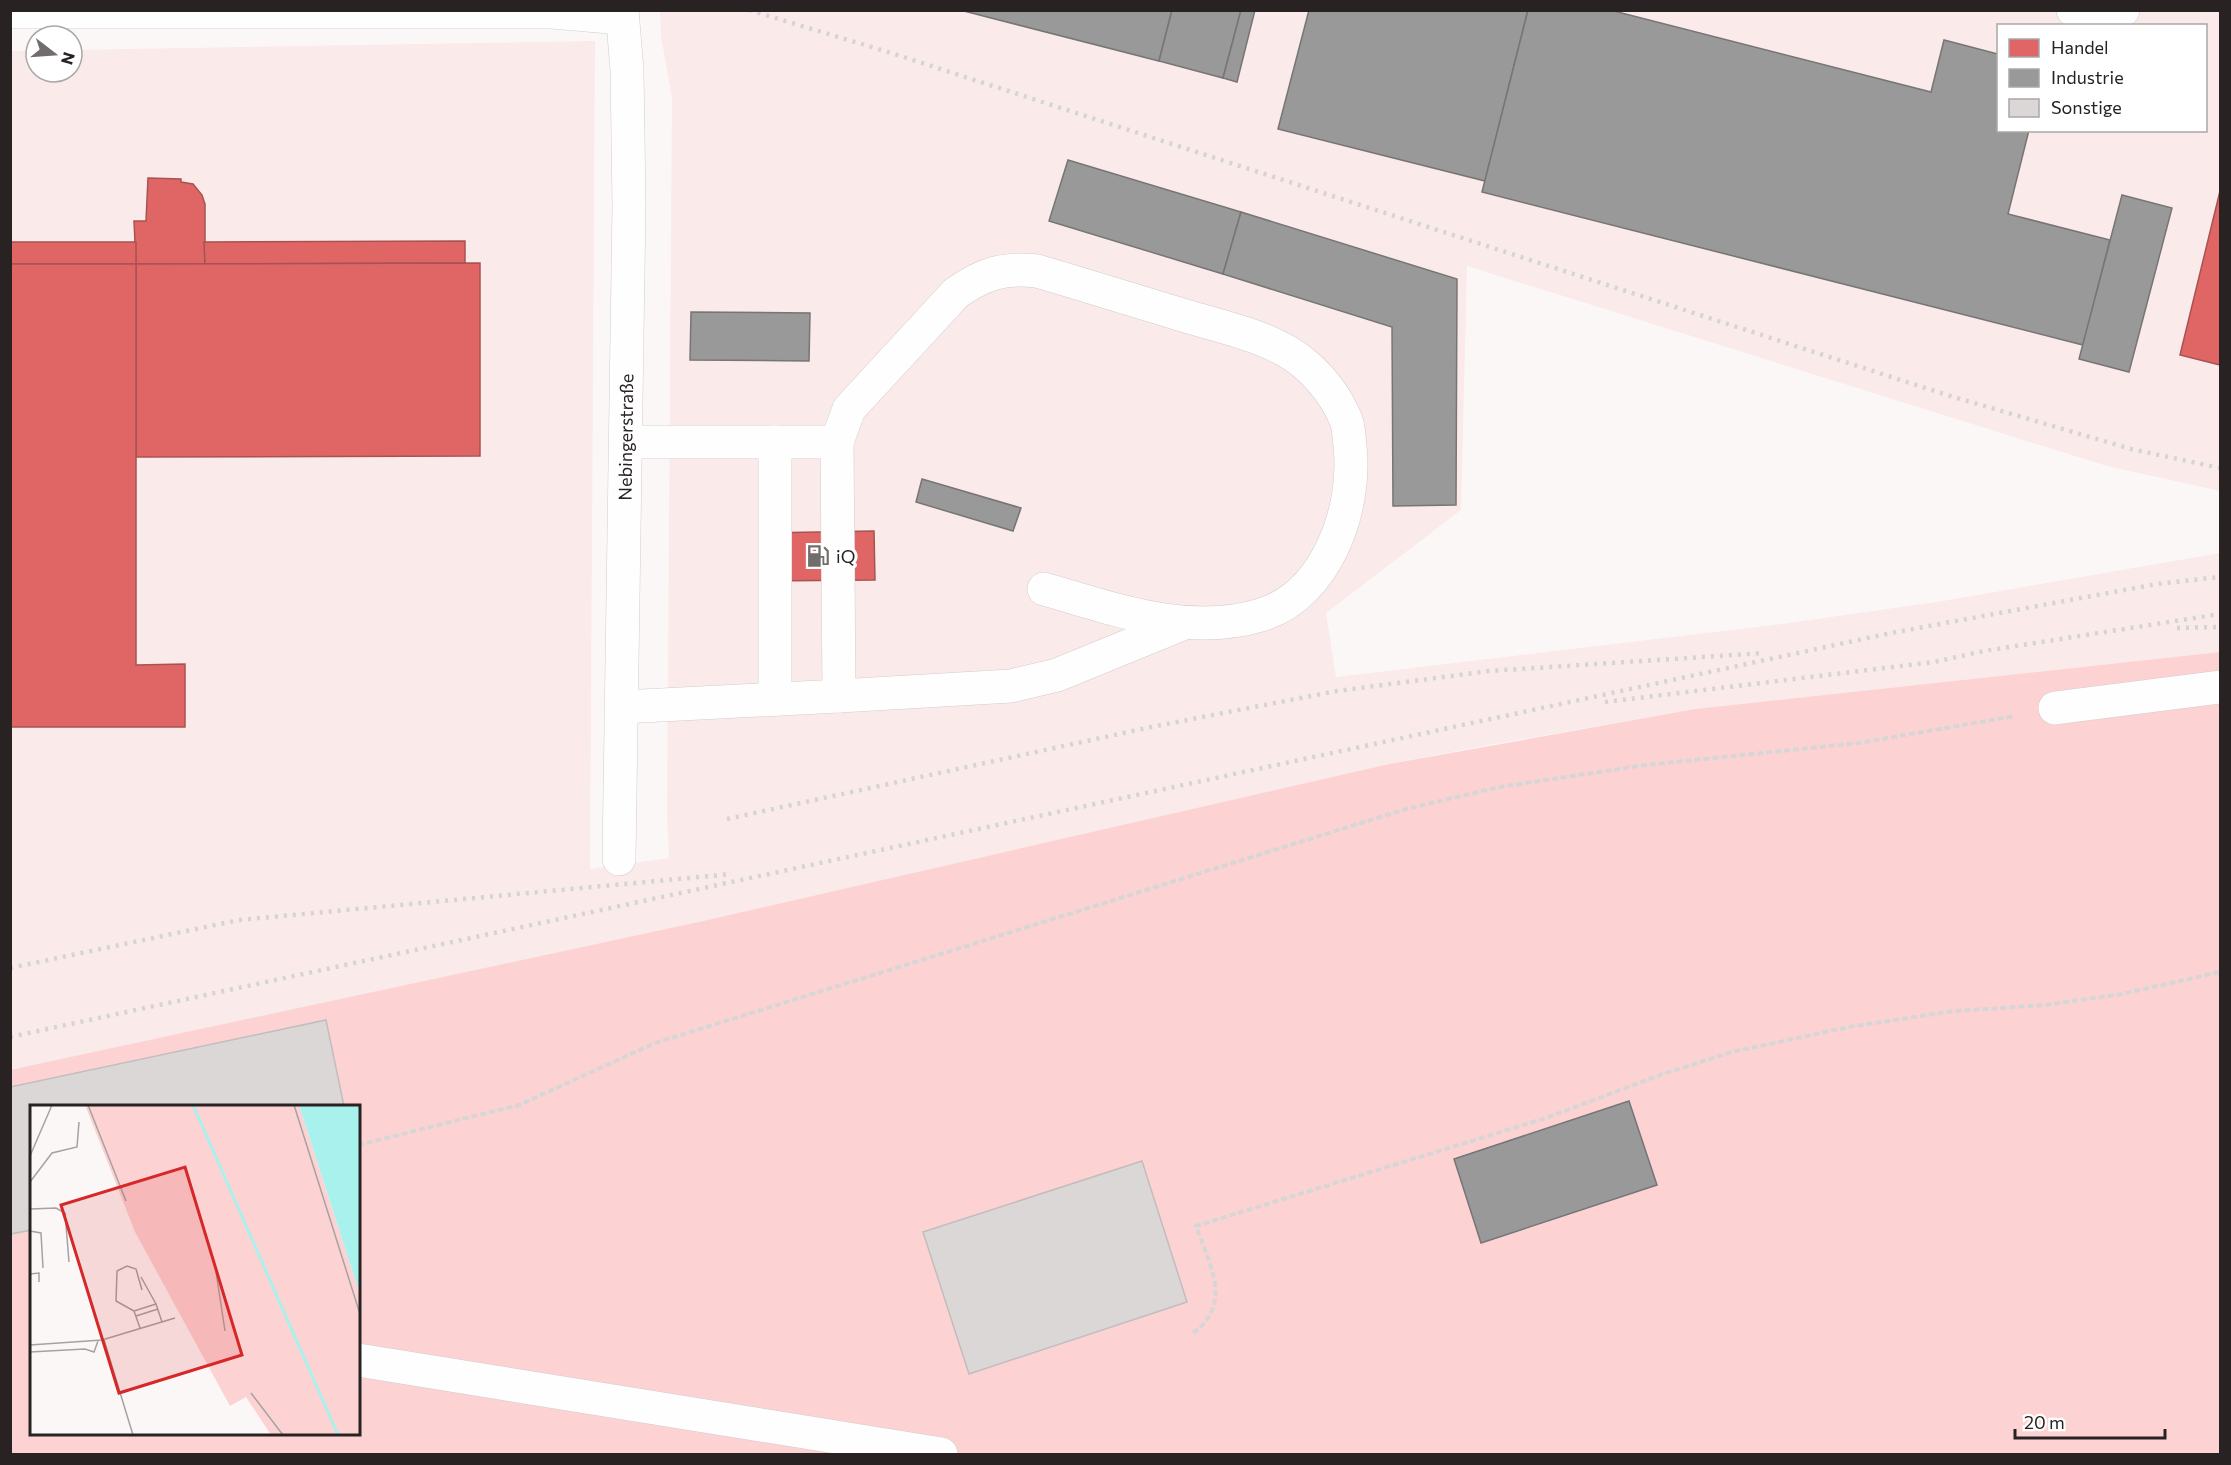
<svg xmlns="http://www.w3.org/2000/svg" width="2231" height="1465" viewBox="0 0 2231 1465" font-family="Commissioner,sans-serif">
	<rect width="100%" height="100%" fill="#fcf7f7"/>
	<path fill="#faeaea" fill-rule="evenodd" d="M660,11H2220V491L2107,466L1467,266L1461,510L1326,613L1336,677L1782,624L1943,601L2220,553V652L1695,709L1478,747L1389,764L703,921L11,1070L10,51H36V72H72V50L595,41L590,869L669,858L667,813L672,98L661,36ZM1998,26H2206V130H1998Z"/>
	<path fill="#fdd2d3" fill-rule="evenodd" d="M2220,652V1454H11L10,1070L703,921L1389,764L1695,709ZM32,1106H358V1434H32Z"/>
	<g fill="#e06666" stroke="#a95252" stroke-width="1.5">
		<polygon points="148,178 181,179 181,182 193,184 202,195 205,204 205,264 136,264 134,221 146,221"/>
		<polygon points="2220,191 2220,365 2180,355"/>
		<polygon points="465,241 465,263 205,264 204,242"/>
		<rect x="10" y="242" width="126" height="22"/>
		<polygon points="480,263 480,456 136,457 136,264"/>
		<polygon points="10,264 136,264 136,665 185,664 185,727 10,727"/>
		<polygon points="874,531 875,580 763,581 763,533"/>
	</g>
	<g fill="#999" stroke="#777575" stroke-width="1.5">
		<polygon points="960,10 1172,10 1159,61"/>
		<polygon points="1172,10 1241,10 1223,78 1159,61"/>
		<polygon points="1241,10 1255,10 1237,82 1223,78"/>
		<polygon points="1309,10 1528,10 1485,181 1278,129"/>
		<polygon points="1528,10 1610,10 1931,92 1944,40 1998,54 1998,130 2029,130 2008,214 2110,240 2083,345 1482,192"/>
		<polygon points="1068,160 1241,212 1223,274 1049,221"/>
		<polygon points="2122,195 2172,208 2129,372 2079,359"/>
		<polygon points="1241,212 1457,279 1456,505 1393,506 1392,327 1223,274"/>
		<polygon points="691,312 810,313 809,361 690,360"/>
		<polygon points="922,479 1021,508 1013,531 916,502"/>
		<polygon points="1629,1101 1657,1185 1481,1243 1454,1159"/>
	</g>
	<g fill="#dcd7d7" stroke="#c2bdbd" stroke-width="1.5">
		<polygon points="326,1020 344,1106 32,1106 32,1230 10,1234 10,1087"/>
		<polygon points="1142,1161 1187,1302 969,1374 923,1232"/>
	</g>
	<g fill="none" stroke-linecap="round" stroke-linejoin="round">
		<g stroke="#d1cdcd" stroke-width="34">
			<g id="minor">
				<polyline points="2073,10 2108,13 2123,10"/>
				<polyline points="10,12 552,12 622,18"/>
				<polyline points="775,442 775,699"/>
				<path d="M837,442L849,409L956,293C983,274 1004,267 1037,271C1088,286 1139,302 1189,317C1226,328 1278,339 1306,365C1323,380 1337,398 1346,420C1349,427 1349,438 1350,446C1357,509 1327,595 1261,615C1188,637 1114,609 1044,589"/>
				<polyline points="839,696 1011,686 1057,675 1182,624"/>
				<polyline points="622,707 839,696 837,442 626,442"/>
				<polyline points="2055,708 2220,687"/>
				<path id="s1" d="M619,859L629,205L627,70L622,10"/>
				<polyline points="358,1360 941,1454"/>
			</g>
		</g>
		<g stroke="#d7d6d6" stroke-width="4" stroke-dasharray="6 3" stroke-linecap="butt">
			<polyline points="358,1145 519,1105 655,1043 1406,809 1499,787 1646,765 1859,743 2015,716"/>
			<path d="M1193,1333C1234,1304 1209,1264 1196,1226L1546,1118L1663,1074L1732,1052L1849,1027L1954,1011L2045,1005L2122,994L2220,972"/>
		</g>
		<use href="#minor" stroke="#fffefe" stroke-width="33"/>
		<g stroke="#d5d3d3" stroke-width="4.5" stroke-dasharray="3 6" stroke-linecap="butt">
			<polyline points="749,10 888,52 1947,395 2131,449 2220,468"/>
			<polyline points="2177,628 2220,627"/>
			<polyline points="1605,702 1934,662 1984,651 2220,614"/>
			<polyline points="727,819 1156,726 1337,691 1489,671 1764,653"/>
			<polyline points="10,968 239,920 732,874"/>
			<polyline points="10,1037 1891,633 2157,584 2220,577"/>
		</g>
	</g>
	<defs>
		<g id="fuel-bare" transform="scale(1.8)"><path d="M-5.5-6h7V0h2V4h1.3V-2.5L3-4.5l.8-.8L6-3V5H2.5V1h-1V6h-7ZM-4.2-4.7v3.2H.2V-4.7Z" fill="#726d6d" stroke="#fff" stroke-width="2.5" paint-order="stroke"/></g>
	</defs>
	<g fill-rule="evenodd">
		<use href="#fuel-bare" x="818" y="556"/>
	</g>
	<g text-anchor="middle" dominant-baseline="central" stroke-width="6" stroke-linejoin="round" paint-order="stroke">
		<g font-size="18" fill="#282222" stroke="#fff">
			<text stroke="none"><textPath href="#s1" startOffset="422">Nebingerstraße</textPath></text>
		</g>
		<g font-size="18" fill="#282222" stroke="#fff" text-anchor="start">
			<text x="836" y="556">iQ</text>
		</g>
	</g>
	<g transform="translate(30 1105)">
		<rect width="330" height="330" fill="#fcf7f7"/>
		<path d="M55,0H269L330,190V330H241L216,292L200,301L105,127Z" fill="#fdd2d3"/>
		<path d="M269,0H330V190Z" fill="#a9f1ec"/>
		<path fill="none" stroke="#a9f1ec" stroke-width="3" d="M163,0L308,330"/>
		<path fill="none" stroke="#a7a2a2" stroke-width="1.5" d="M58,0L96,96M264,0L330,209M0,51L22,0M0,77L22,48L47,42L49,17M0,104L26,103L35,108L39,157M0,126L11,128L13,163M186,167L195,226M0,169L9,168V177M111,172L126,199M104,206L86,196L87,166L97,161L106,164L112,185M106,211L128,204M110,223L104,206L126,199L132,217M74,235L103,330M0,240L72,235L145,213M0,247L55,244L64,247L68,236M221,288L253,330"/>
		<path fill="#d62828" fill-opacity="0.15" stroke="#d62828" stroke-width="3" d="M155,62L212,250L89,288L31,100Z"/>
		<rect width="330" height="330" fill="none" stroke="#282222" stroke-width="3"/>
	</g>
	<rect width="2231" height="1465" fill="none" stroke="#282222" stroke-width="24"/>
	<rect x="1997" y="24" width="210" height="108" fill="#ffffff" stroke="#a9a7a7" stroke-width="1.5"/>
	<rect x="2009" y="39" width="30" height="18" fill="#e06666" stroke="#a9a7a7" stroke-width="1.5"/>
	<text x="2051" y="54" font-size="18" fill="#282222">Handel</text>
	<rect x="2009" y="69" width="30" height="18" fill="#999999" stroke="#a9a7a7" stroke-width="1.5"/>
	<text x="2051" y="84" font-size="18" fill="#282222">Industrie</text>
	<rect x="2009" y="99" width="30" height="18" fill="#dcd7d7" stroke="#a9a7a7" stroke-width="1.5"/>
	<text x="2051" y="114" font-size="18" fill="#282222">Sonstige</text>
	<g transform="translate(54 54) rotate(107)"><circle r="28" fill="#ffffff" stroke="#a9a7a7" stroke-width="1.5"/>
	<path d="M0-4.5L10 22L0 15L-10 22Z" fill="#726d6d"/>
	<text y="-9" font-size="16" font-weight="bold" text-anchor="middle" fill="#282222">N</text>
	</g>
	<path d="M2015 1429v9h150v-9" fill="none" stroke="#282222" stroke-width="3"/>
	<text x="2024" y="1429" font-size="18" fill="#282222" stroke="#ffffff" stroke-width="4.5" paint-order="stroke">20 m</text>
</svg>
